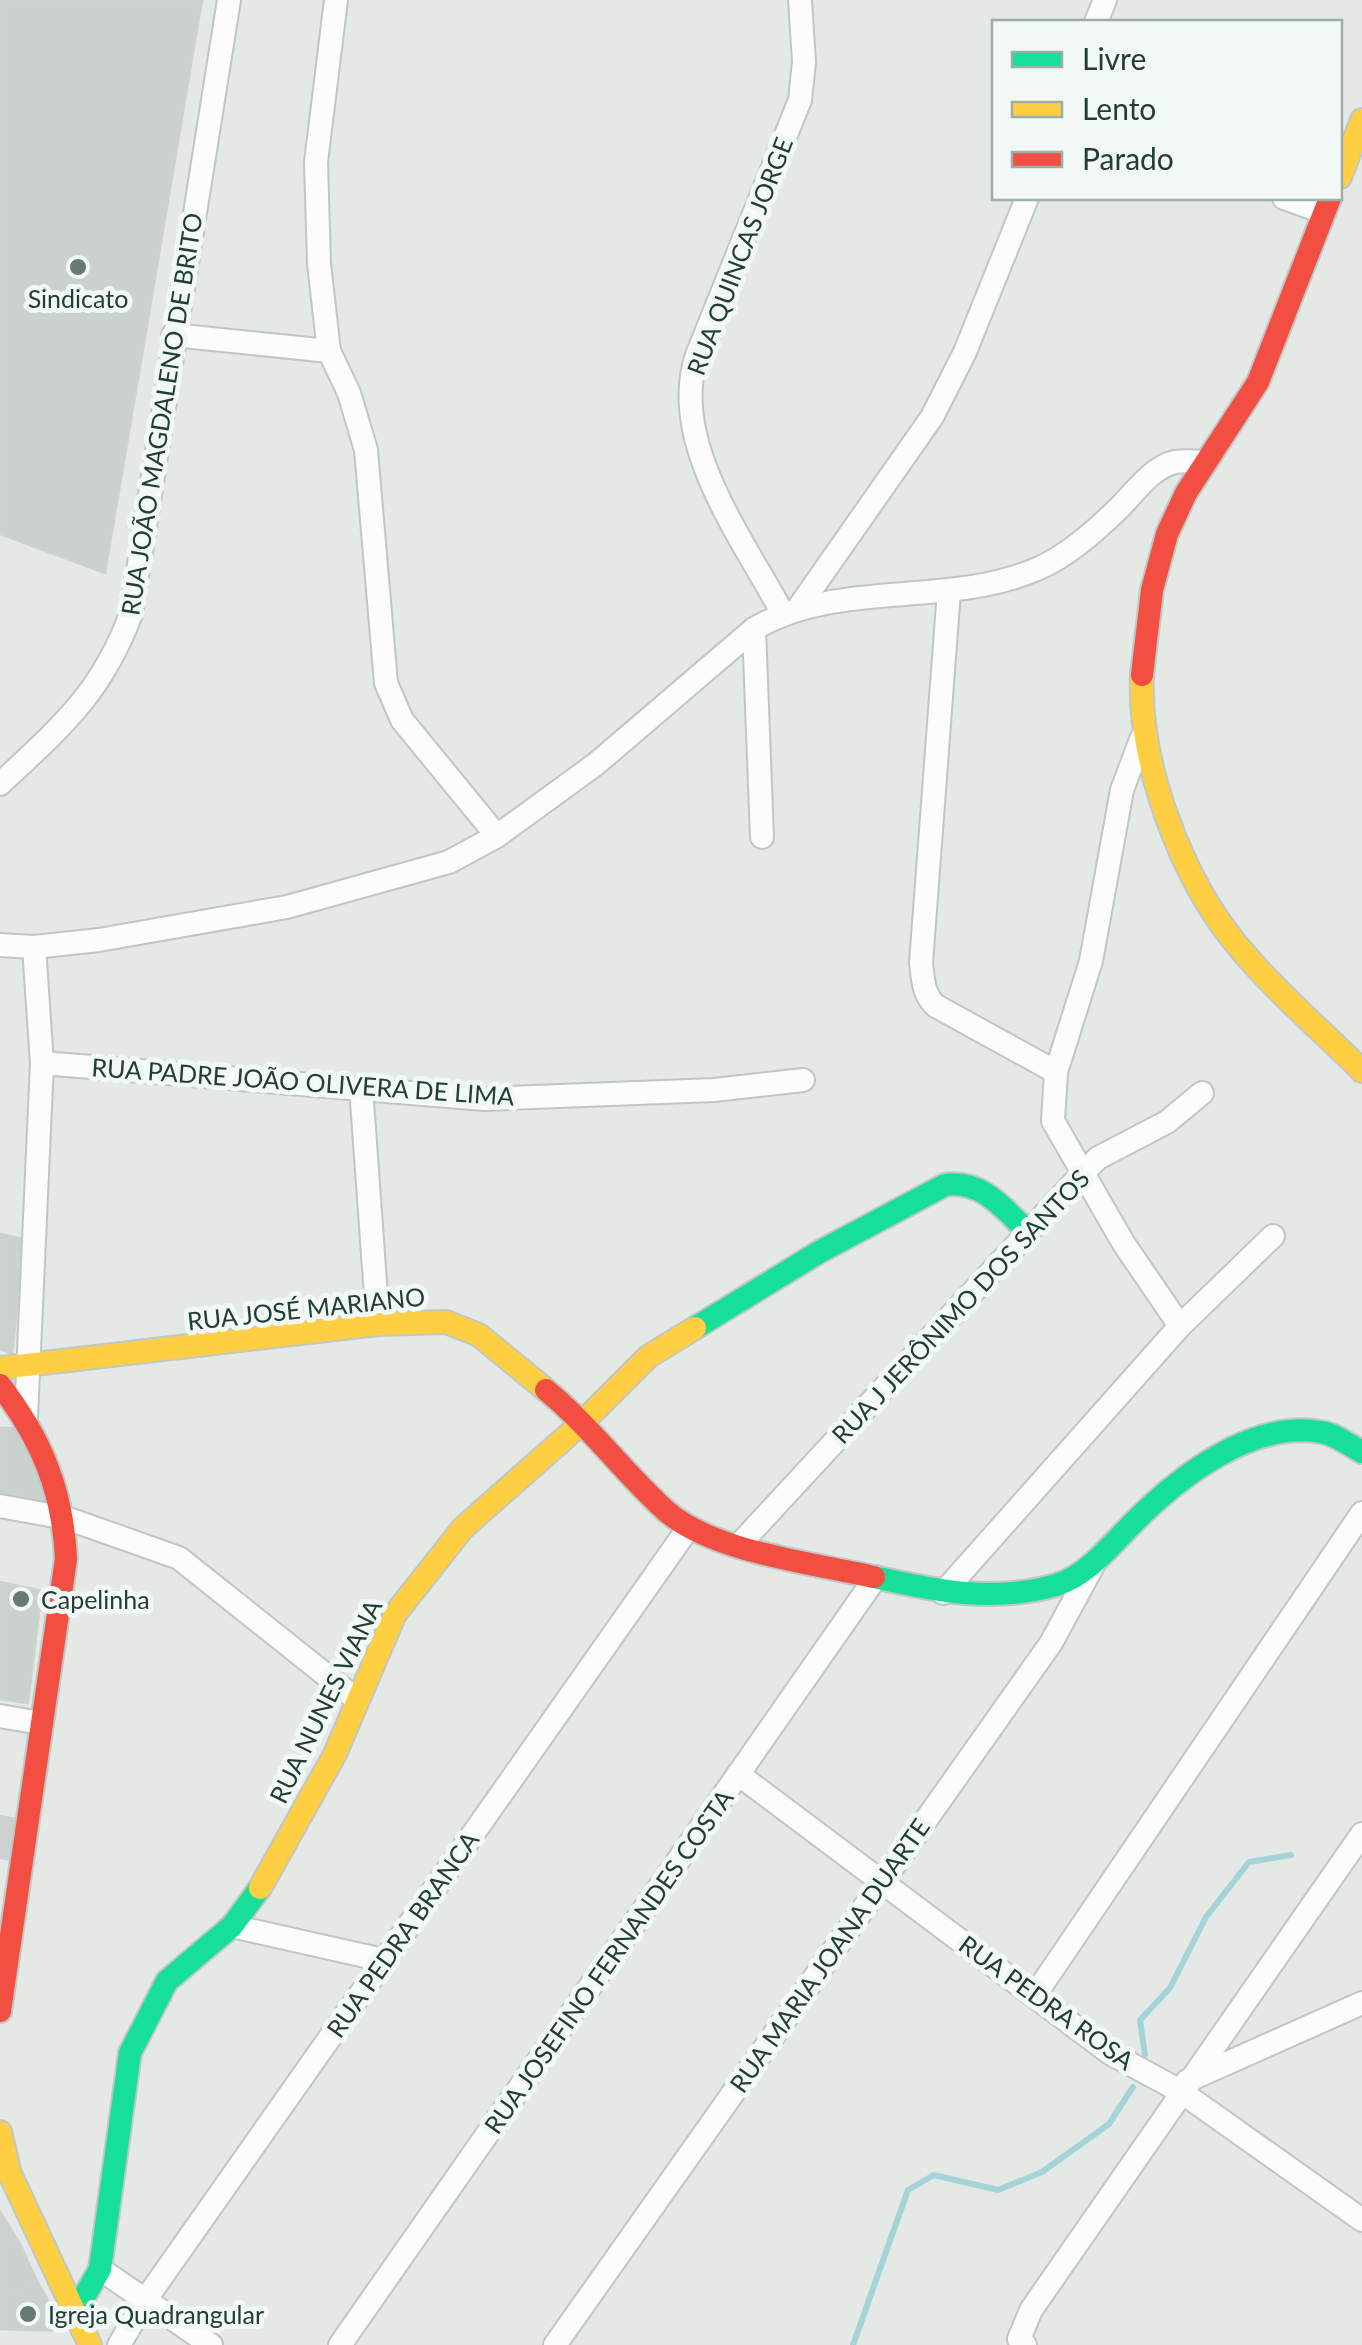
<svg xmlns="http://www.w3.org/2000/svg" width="1362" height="2345" viewBox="0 0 1362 2345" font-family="Lato,sans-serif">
	<rect width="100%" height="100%" fill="#e4e9e6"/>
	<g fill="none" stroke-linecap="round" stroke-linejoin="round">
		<g stroke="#a4d4d7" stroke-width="6">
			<polyline points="1145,2055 1140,2020 1170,1988 1206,1917 1249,1862 1291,1855"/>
			<polyline points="853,2345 908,2190 934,2175 998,2190 1042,2172 1109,2124 1133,2087"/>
		</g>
	</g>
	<g fill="#cbd1ce" stroke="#cdd2cf" stroke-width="2.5">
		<polygon points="0,0 202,0 105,573 0,534"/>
		<polygon points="0,1234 24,1239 12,1354 0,1349"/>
		<polygon points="0,1428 22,1428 51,1502 0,1492"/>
		<polygon points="0,1582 43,1591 39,1612 0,1608"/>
		<polygon points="0,1608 39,1612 28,1703 0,1699"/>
		<polygon points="0,1816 20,1820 15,1860 0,1858"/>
		<polygon points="0,2212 19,2242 0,2251"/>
		<polygon points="19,2242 37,2281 0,2299 0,2251"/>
		<polygon points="37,2281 65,2331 0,2329 0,2299"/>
	</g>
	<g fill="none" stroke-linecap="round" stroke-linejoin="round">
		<g stroke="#c1c6c3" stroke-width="26">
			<g id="street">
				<polyline points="336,0 316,162 319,264 329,351 349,393 366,450 386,683 402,720 497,836"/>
				<polyline points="1096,22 1105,0"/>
				<polyline points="1284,198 1323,212"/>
				<polyline points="173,335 329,351"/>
				<path d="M949,591L921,963C923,979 923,995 936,1006L1056,1072"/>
				<polyline points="799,607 932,417 965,352 1027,198"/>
				<path d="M782,612C742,538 668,440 697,355L800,100L804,62L800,0"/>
				<polyline points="754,629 762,837"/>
				<polyline points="1142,737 1122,790 1091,961 1056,1072 1053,1121 1124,1244 1180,1326"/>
				<path d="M0,784C61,727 101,694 131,614L229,0"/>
				<path d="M0,945L34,947L99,940L287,907L449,862L497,836L596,764L754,629C837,579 947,608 1037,569C1066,557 1094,532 1117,510C1134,494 1150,468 1175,462C1185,460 1197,462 1206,462"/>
				<polyline points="42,1063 485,1099 714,1090 803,1080"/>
				<polyline points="361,1087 378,1324"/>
				<polyline points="26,1417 42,1063 34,947"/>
				<polyline points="0,1506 66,1518 179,1558 356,1699"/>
				<polyline points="739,1545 1082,1174 1098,1158 1167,1122 1202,1093"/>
				<polyline points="943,1593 1180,1326 1273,1236"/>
				<polyline points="0,1716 41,1723"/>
				<polyline points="738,1774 1110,2053 1180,2091 1362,2220"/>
				<polyline points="232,1926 383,1960"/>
				<polyline points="1035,1995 1362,1513"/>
				<polyline points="1187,2081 1362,2003"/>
				<polyline points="100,2269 211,2345"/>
				<polyline points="119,2345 146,2299 689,1527"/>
				<polyline points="340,2345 876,1577"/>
				<polyline points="555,2345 1051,1643 1095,1562"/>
				<polyline points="1025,2345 1019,2339 1031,2310 1362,1834"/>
			</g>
		</g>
		<g stroke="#c0c7c4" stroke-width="26">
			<g id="fast">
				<path d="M695,1328L821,1251L945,1185C982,1179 1005,1210 1029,1233"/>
				<path d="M874,1577C936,1591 994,1603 1056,1585C1087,1576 1112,1544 1134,1522C1180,1476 1252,1420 1321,1432C1335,1434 1349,1445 1362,1452"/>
				<polyline points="76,2311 100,2269 130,2053 167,1981 232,1926 260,1888"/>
			</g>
		</g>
		<g stroke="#c0c7c4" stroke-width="26">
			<g id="slow">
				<polyline points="1340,177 1362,120"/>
				<path d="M1142,675C1138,763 1181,877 1237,945C1275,991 1320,1029 1362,1071"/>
				<polyline points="0,1368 378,1324 446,1322 479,1335 546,1390"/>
				<polyline points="260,1888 335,1754 395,1614 463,1528 584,1421 649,1356 695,1328"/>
				<polyline points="0,2132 10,2174 90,2345"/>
			</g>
		</g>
		<g stroke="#c0c7c4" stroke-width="26">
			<g id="jam">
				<polyline points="1142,675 1152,590 1167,534 1186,493 1258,382 1330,198"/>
				<path d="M0,1385C41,1438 63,1491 66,1559L0,2011"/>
				<path d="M546,1390C590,1426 623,1472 665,1510C711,1552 813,1563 874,1577"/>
			</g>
		</g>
		<use href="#street" stroke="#fbfcfb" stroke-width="22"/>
		<use href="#fast" stroke="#16e098" stroke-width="22"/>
		<use href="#slow" stroke="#ffcf43" stroke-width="22"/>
		<use href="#jam" stroke="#f24e42" stroke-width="22"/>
	</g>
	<g fill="#667972" stroke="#f2f8f5" stroke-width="4">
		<circle cx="78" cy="267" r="10"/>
		<circle cx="21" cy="1599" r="10"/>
		<circle cx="28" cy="2314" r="10"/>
	</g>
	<g text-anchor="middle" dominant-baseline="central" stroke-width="10" stroke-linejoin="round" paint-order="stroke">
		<g font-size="25" fill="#223d34" stroke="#f2f8f5">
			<text transform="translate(739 256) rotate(-69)">RUA QUINCAS JORGE</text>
			<text transform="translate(161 414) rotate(-81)">RUA JOÃO MAGDALENO DE BRITO</text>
			<text transform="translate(303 1081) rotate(4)">RUA PADRE JOÃO OLIVERA DE LIMA</text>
			<text transform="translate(960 1306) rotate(-47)">RUA J JERÔNIMO DOS SANTOS</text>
			<text transform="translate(306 1308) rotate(-6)">RUA JOSÉ MARIANO</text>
			<text transform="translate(325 1701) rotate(-64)">RUA NUNES VIANA</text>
			<text transform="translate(402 1934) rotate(-55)">RUA PEDRA BRANCA</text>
			<text transform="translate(829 1955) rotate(-55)">RUA MARIA JOANA DUARTE</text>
			<text transform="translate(608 1961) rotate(-55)">RUA JOSEFINO FERNANDES COSTA</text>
			<text transform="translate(1047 2002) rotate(36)">RUA PEDRA ROSA</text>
		</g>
		<g font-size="25" fill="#223d34" stroke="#f2f8f5" text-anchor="start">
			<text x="78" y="298" text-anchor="middle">Sindicato</text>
			<text x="41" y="1599">Capelinha</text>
			<text x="48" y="2314">Igreja Quadrangular</text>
		</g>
	</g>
	<rect x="992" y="20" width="350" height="180" fill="#f2f8f5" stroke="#9fada8" stroke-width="2.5"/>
	<rect x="1012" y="52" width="50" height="15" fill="#16e098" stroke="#9fada8" stroke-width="2.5"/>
	<text x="1082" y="70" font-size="30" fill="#223d34">Livre</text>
	<rect x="1012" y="102" width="50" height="15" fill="#ffcf43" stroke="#9fada8" stroke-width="2.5"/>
	<text x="1082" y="120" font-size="30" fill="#223d34">Lento</text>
	<rect x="1012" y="152" width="50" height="15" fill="#f24e42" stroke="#9fada8" stroke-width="2.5"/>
	<text x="1082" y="170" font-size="30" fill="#223d34">Parado</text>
</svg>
